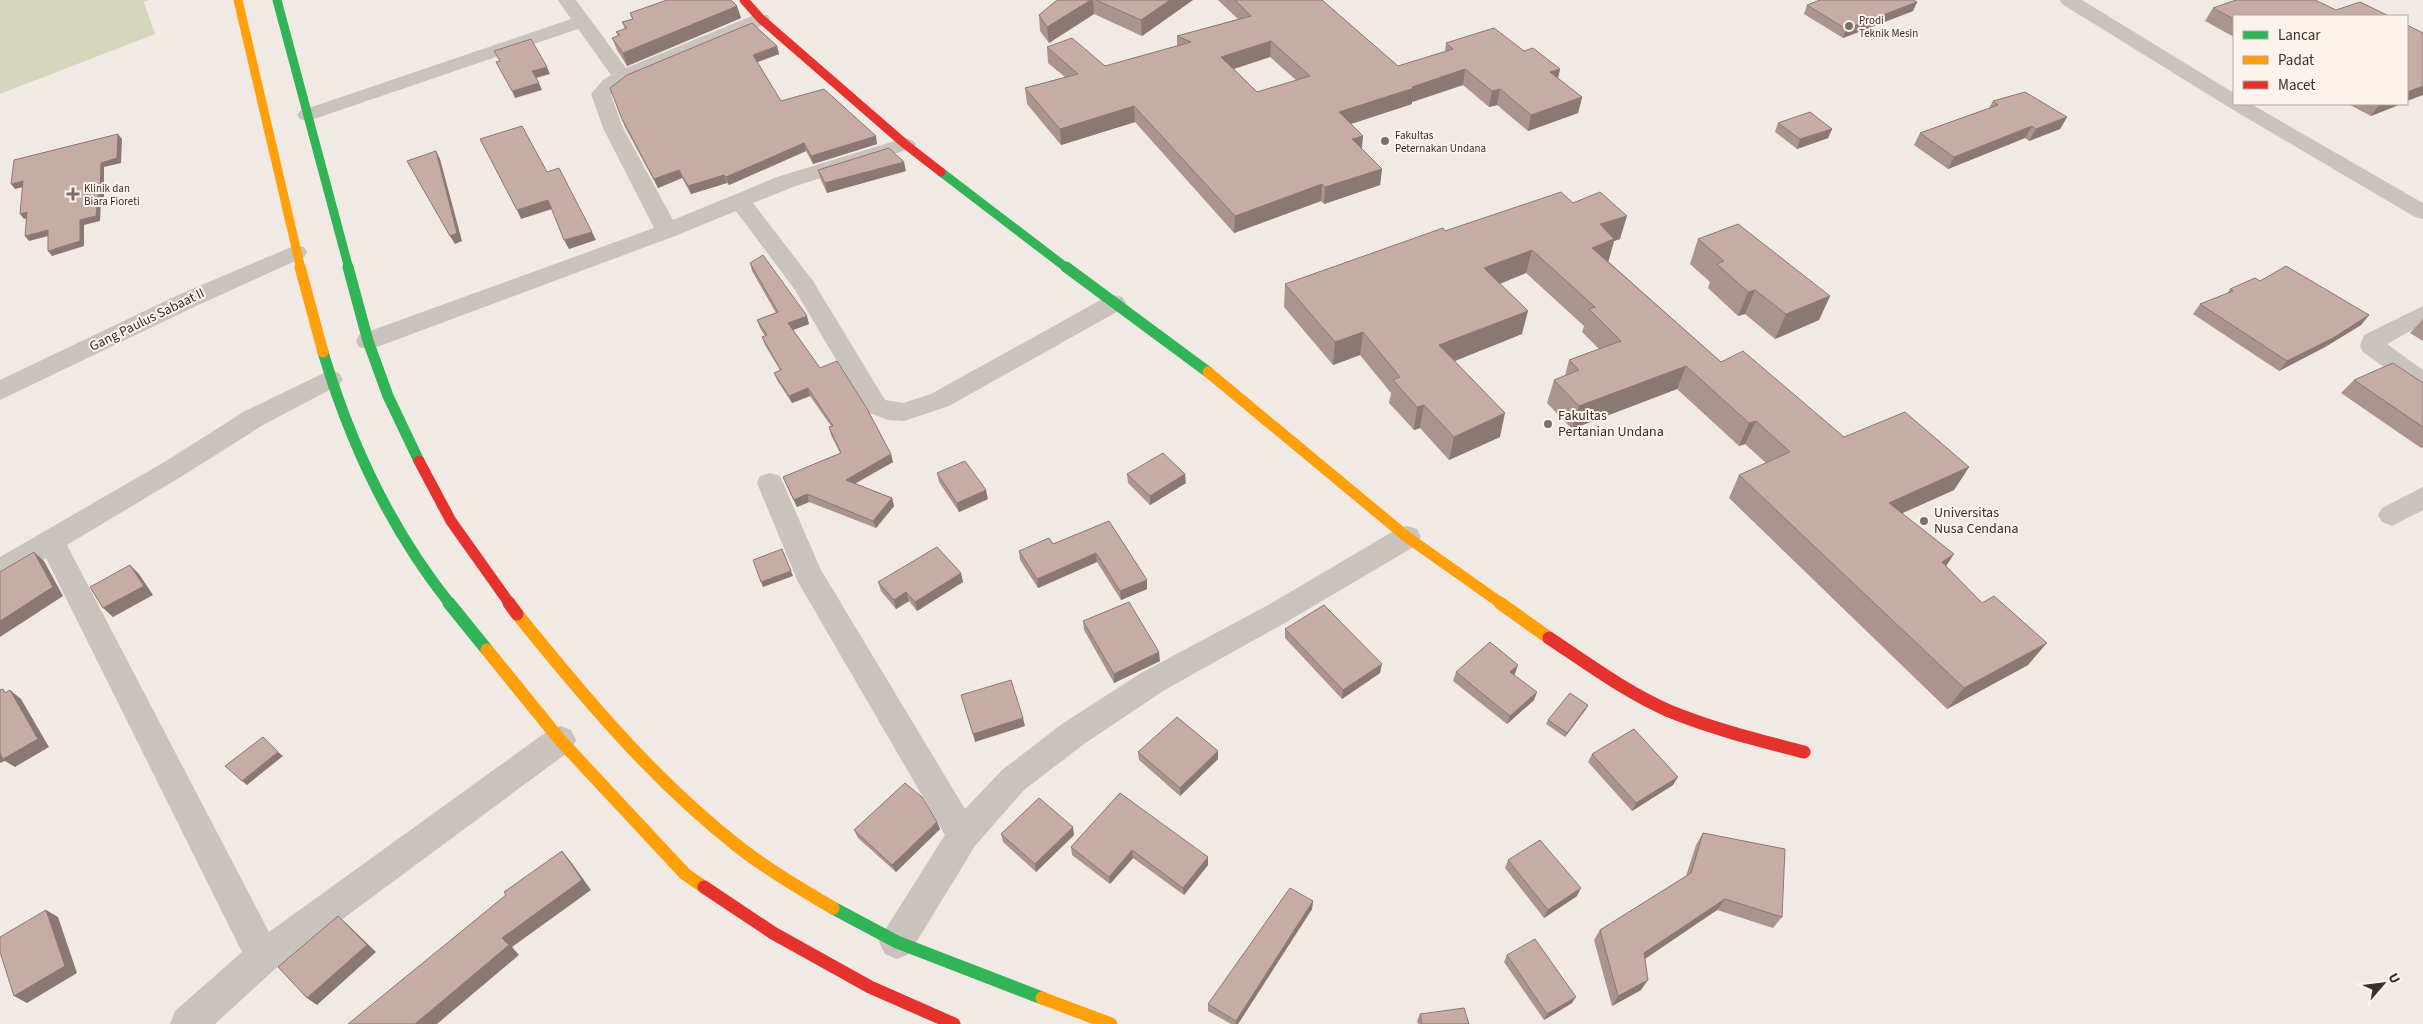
<svg xmlns="http://www.w3.org/2000/svg" width="2423" height="1024" viewBox="0 0 2423 1024" font-family="'Source Sans 3',sans-serif">
	<rect width="100%" height="100%" fill="#f1eae4"/>
	<polygon fill="#d4d7bc" points="0,0 149,0 144,2 155,34 0,94"/>
	<g fill="none" stroke-linecap="round" stroke-linejoin="round">
		<g fill="#cac2bd" fill-rule="evenodd">
			<polygon points="558,0 576,0 626,68 754,15 768,15 770,19 768,23 629,81 611,95 623,128 673,220 777,177 898,140 905,138 912,140 916,144 912,148 793,187 753,203 813,281 885,400 903,403 931,394 1106,297 1114,295 1122,297 1126,303 1122,309 949,406 904,421 888,420 867,412 795,290 736,211 675,236 377,347 368,349 359,347 356,341 359,335 654,228 603,128 591,94 603,80 611,75 578,29 314,119 307,121 300,119 297,115 300,111 571,19"/>
			<polygon points="2060,0 2082,0 2234,93 2234,104 2251,104 2423,203 2423,219 2415,217 2230,108 2062,4"/>
			<polygon points="296,245 304,247 307,252 304,257 194,307 0,400 0,380 178,295"/>
			<polygon points="2423,306 2423,324 2387,344 2423,370 2423,392 2414,389 2363,352 2360,346 2364,335"/>
			<polygon points="330,370 339,373 343,379 339,385 263,425 184,475 67,545 269,932 549,730 560,726 571,730 576,740 571,750 275,969 215,1024 170,1024 175,1011 242,952 46,558 10,579 0,582 0,557 166,461 245,411"/>
			<polygon points="770,473 780,476 821,570 965,809 1002,770 1062,724 1141,673 1270,604 1397,529 1407,526 1417,529 1421,537 1417,545 1290,620 1163,691 1084,744 1024,790 975,846 909,954 897,959 885,954 879,942 885,930 945,835 798,582 757,483 760,476"/>
			<polygon points="2423,487 2423,510 2392,526 2382,522 2378,515 2382,508"/>
		</g>
		<g stroke="#30b455" stroke-width="9">
			<polyline points="277,0 349,269"/>
			<polyline points="941,172 1068,269"/>
		</g>
		<g stroke="#30b455" stroke-width="11">
			<polyline points="348,267 368,341 388,396 419,461"/>
			<polyline points="1066,267 1208,372"/>
			<path d="M323,352C350,443 391,530 450,604"/>
		</g>
		<g stroke="#30b455" stroke-width="13">
			<polyline points="449,603 487,650"/>
			<polyline points="833,908 897,942 1042,998"/>
		</g>
		<polyline stroke="#ff9f0a" stroke-width="9" points="238,0 301,269"/>
		<g stroke="#ff9f0a" stroke-width="11">
			<polyline points="300,267 323,352"/>
			<polyline points="1208,372 1407,537 1502,604"/>
		</g>
		<g stroke="#ff9f0a" stroke-width="13">
			<polyline points="1500,603 1549,638"/>
			<path d="M517,614C585,698 654,781 740,848C770,871 801,889 833,908"/>
			<polyline points="487,650 560,740 685,874 704,887"/>
			<polyline points="1042,998 1111,1024"/>
		</g>
		<polyline stroke="#e5322d" stroke-width="9" points="744,0 761,19 905,144 941,172"/>
		<polyline stroke="#e5322d" stroke-width="11" points="419,461 451,521 510,604"/>
		<g stroke="#e5322d" stroke-width="13">
			<polyline points="509,603 517,614"/>
			<path d="M1549,638C1588,664 1626,692 1669,711C1713,729 1758,740 1804,752"/>
			<polyline points="704,887 773,933 870,987 954,1024"/>
		</g>
	</g>
	<g fill="#ab948d" fill-rule="evenodd">
		<polygon points="1057,0 1193,0 1142,36 1094,14 1049,43 1040,31 1039,15"/>
		<path d="M1218,0H1322L1398,66L1445,52L1446,43L1524,51L1560,69L1558,79L1582,97L1578,113L1528,131L1497,105L1489,107L1463,85L1412,102V104L1351,124L1363,136L1362,149L1382,169L1380,185L1324,204L1321,201L1234,233L1135,122L1061,145L1027,104L1025,88L1065,77L1048,63L1047,47L1105,66L1177,46V36L1238,19ZM1270,57L1296,80L1257,92L1234,69Z"/>
		<polygon points="1917,2 1913,11 1843,38 1804,14 1807,5"/>
		<polygon points="737,6 741,18 627,66 617,50 612,38 618,36 616,32 625,29 622,22 632,19 630,13"/>
		<polygon points="2213,8 2336,10 2389,16 2234,16 2234,37 2205,21"/>
		<polygon points="777,46 779,54 757,62 781,101 877,144 813,164 806,151 729,185 727,183 691,194 682,178 658,188 625,127 610,88"/>
		<polygon points="1993,101 2067,117 2060,129 2029,141 2025,138 1948,169 1914,145 1920,133 1989,108"/>
		<polygon points="2348,104 2401,104 2371,116"/>
		<polygon points="1778,123 1832,129 1828,138 1797,149 1775,132"/>
		<polygon points="818,170 906,171 827,193 821,180"/>
		<polygon points="1573,203 1620,239 1614,241 1608,261 1721,362 1844,437 1969,467 1954,490 1902,513 2028,665 1947,709 1729,498 1739,475 1766,463 1745,444 1739,446 1677,389 1572,429 1547,403 1554,380 1565,376 1569,360 1599,349 1582,332 1584,326 1526,273 1500,284 1522,334 1454,361 1500,437 1449,460 1420,428 1414,430 1389,403 1391,393 1360,355 1333,365 1284,307 1285,284 1445,231"/>
		<polygon points="1698,239 1830,296 1819,320 1775,339 1745,314 1738,316 1708,288 1710,282 1690,264"/>
		<polygon points="750,263 809,324 793,330 820,368 893,462 855,484 892,498 894,506 876,528 809,502 797,507 789,491 783,477 840,453 831,435 829,427 831,426 810,396 792,403 777,380 774,373 780,370 765,345 762,337 765,336 760,328 757,320 776,313 752,271"/>
		<polygon points="2260,281 2369,315 2361,325 2325,347 2279,371 2193,314 2200,304 2227,294 2230,289"/>
		<polygon points="2423,319 2423,341 2410,333"/>
		<polygon points="2354,380 2423,383 2423,447 2421,448 2341,393"/>
		<polygon points="937,473 988,499 959,512 939,482"/>
		<polygon points="1127,474 1186,483 1150,505 1128,483"/>
		<polygon points="1109,521 1147,580 1147,589 1121,600 1097,562 1038,588 1020,560 1019,551 1053,544"/>
		<polygon points="878,582 963,582 917,611 909,601 896,609 881,591"/>
		<polygon points="1083,621 1160,661 1114,683 1084,630"/>
		<polygon points="1285,629 1380,673 1342,699 1285,638"/>
		<polygon points="1456,672 1515,674 1514,675 1534,700 1507,724 1453,681"/>
		<polygon points="1586,709 1565,737 1546,724 1548,720"/>
		<polygon points="1138,752 1218,759 1180,796 1139,760"/>
		<polygon points="1592,754 1673,785 1632,811 1588,762"/>
		<polygon points="1120,793 1208,865 1184,895 1133,858 1110,884 1072,855 1071,847"/>
		<polygon points="937,822 940,829 896,872 858,838 854,830"/>
		<polygon points="1703,833 1782,917 1773,928 1717,910 1645,959 1641,990 1612,1006 1594,940 1600,930 1686,876 1696,845"/>
		<polygon points="1001,834 1074,835 1036,872 1003,842"/>
		<polygon points="1508,860 1577,896 1544,918 1505,868"/>
		<polygon points="1313,901 1312,909 1238,1024 1231,1024 1208,1011 1208,1004"/>
		<polygon points="1507,955 1572,1003 1544,1020 1504,962"/>
		<polygon points="1420,1014 1469,1024 1418,1024 1417,1021"/>
	</g>
	<g fill="#8b7873">
		<polygon points="1091,0 1093,0 1094,14 1049,43 1047,27"/>
		<polygon points="1170,0 1193,0 1142,36 1141,20"/>
		<polygon points="1917,2 1913,11 1843,38 1846,29"/>
		<polygon points="737,6 741,18 627,66 623,53"/>
		<polygon points="1271,41 1270,57 1221,73 1221,57"/>
		<polygon points="777,46 779,54 755,63 753,55"/>
		<polygon points="547,67 550,74 536,78 532,71"/>
		<polygon points="1465,69 1463,85 1412,102 1412,104 1338,128 1339,112 1412,87"/>
		<polygon points="1560,69 1556,85 1550,72"/>
		<polygon points="539,83 542,90 515,98 512,91"/>
		<polygon points="2423,86 2423,95 2407,101 2407,92"/>
		<polygon points="1500,89 1497,105 1489,107 1492,91"/>
		<polygon points="1582,97 1578,113 1528,131 1531,115"/>
		<polygon points="2380,104 2401,104 2371,116"/>
		<polygon points="1134,106 1135,122 1061,145 1060,129"/>
		<polygon points="2067,117 2060,129 2029,141 2036,129"/>
		<polygon points="2032,126 2025,138 1948,169 1954,157"/>
		<polygon points="1832,129 1828,138 1797,149 1800,139"/>
		<polygon points="118,134 122,139 121,163 104,167 104,200 101,200 100,221 84,225 84,246 52,256 48,251"/>
		<polygon points="876,136 877,144 813,164 811,156"/>
		<polygon points="1363,136 1361,152 1352,139"/>
		<polygon points="804,143 806,151 729,185 726,177"/>
		<polygon points="436,151 440,159 462,241 455,244 450,236"/>
		<polygon points="904,162 906,171 827,193 825,183"/>
		<polygon points="1382,169 1380,185 1324,204 1325,187"/>
		<polygon points="679,170 682,178 658,188 654,179"/>
		<polygon points="724,175 727,183 691,194 688,186"/>
		<polygon points="23,181 27,186 15,189 11,184"/>
		<polygon points="1322,184 1321,201 1234,233 1235,216"/>
		<polygon points="548,200 552,209 521,219 517,210"/>
		<polygon points="27,212 31,217 24,219 20,214"/>
		<polygon points="1627,216 1620,239 1614,241 1608,263 1592,248 1600,224"/>
		<polygon points="48,230 52,235 29,241 25,236"/>
		<polygon points="592,232 596,240 569,249 564,240"/>
		<polygon points="1532,250 1526,273 1479,292 1484,268"/>
		<polygon points="1755,290 1745,314 1738,316 1748,292"/>
		<polygon points="1830,296 1819,320 1775,339 1786,314"/>
		<polygon points="1528,311 1522,334 1435,369 1439,345"/>
		<polygon points="2369,315 2361,325 2325,347 2279,371 2287,361"/>
		<polygon points="807,316 809,324 790,331 788,323"/>
		<polygon points="1363,332 1360,355 1333,365 1335,342"/>
		<polygon points="1686,366 1677,389 1572,429 1579,406"/>
		<polygon points="808,388 810,396 792,403 789,396"/>
		<polygon points="1424,405 1420,428 1414,430 1417,407"/>
		<polygon points="1505,413 1500,437 1449,460 1454,437"/>
		<polygon points="1756,421 1745,444 1739,446 1749,423"/>
		<polygon points="891,454 893,462 848,487 846,480"/>
		<polygon points="1969,467 1954,490 1876,525 1889,503"/>
		<polygon points="1185,474 1186,483 1150,505 1150,496"/>
		<polygon points="986,490 988,499 959,512 957,503"/>
		<polygon points="807,494 809,502 797,507 794,500"/>
		<polygon points="892,498 894,506 876,528 873,521"/>
		<polygon points="34,552 44,561 63,596 0,637 0,621"/>
		<polygon points="1096,553 1097,562 1038,588 1037,579"/>
		<polygon points="1954,554 1939,577 1942,562"/>
		<polygon points="130,565 139,574 153,595 113,617 103,608"/>
		<polygon points="791,571 793,576 763,587 761,582"/>
		<polygon points="961,573 963,582 917,611 915,602"/>
		<polygon points="1147,580 1147,589 1121,600 1120,591"/>
		<polygon points="906,592 909,601 896,609 894,600"/>
		<polygon points="2047,643 2028,665 1947,709 1964,688"/>
		<polygon points="1159,652 1160,661 1114,683 1114,674"/>
		<polygon points="1382,664 1380,673 1342,699 1343,690"/>
		<polygon points="1518,665 1515,674 1508,681 1510,672"/>
		<polygon points="10,690 21,699 49,747 15,767 5,761 0,763 0,752"/>
		<polygon points="1537,692 1534,700 1507,724 1510,716"/>
		<polygon points="1588,705 1586,709 1565,737 1567,733"/>
		<polygon points="1023,718 1025,726 975,742 973,734"/>
		<polygon points="1218,751 1218,759 1180,796 1180,788"/>
		<polygon points="278,752 283,756 247,785 242,781"/>
		<polygon points="1678,777 1673,785 1632,811 1636,803"/>
		<polygon points="937,822 940,829 896,872 892,865"/>
		<polygon points="1073,827 1074,835 1036,872 1035,864"/>
		<polygon points="1132,850 1133,858 1110,884 1109,877"/>
		<polygon points="562,851 571,862 591,890 512,947 519,955 437,1024 415,1024 502,938"/>
		<polygon points="1208,857 1208,865 1184,895 1183,888"/>
		<polygon points="1581,888 1577,896 1544,918 1548,910"/>
		<polygon points="1725,899 1717,910 1637,964 1644,953"/>
		<polygon points="1313,901 1312,909 1238,1024 1236,1024 1236,1021"/>
		<polygon points="46,910 58,917 77,973 27,1003 14,996"/>
		<polygon points="338,916 347,924 376,952 317,1005 307,998"/>
		<polygon points="1648,980 1641,990 1612,1006 1618,996"/>
		<polygon points="1576,997 1572,1003 1544,1020 1547,1014"/>
	</g>
	<g fill="#c7aca4" stroke="#8b7873" fill-rule="evenodd">
		<polygon points="667,0 731,0 737,6 623,53 612,38 620,35 616,32 627,28 622,22 633,19 630,13"/>
		<polygon points="1057,0 1091,0 1047,27 1039,15"/>
		<polygon points="1096,0 1170,0 1141,20"/>
		<path d="M1235,0H1322L1398,66L1453,49L1446,43L1494,28L1524,51L1533,48L1560,69L1550,72L1582,97L1531,115L1500,89L1492,91L1465,69L1412,87L1414,88L1339,112L1363,136L1352,139L1382,169L1325,187L1322,184L1235,216L1134,106L1060,129L1025,88L1078,74L1047,47L1072,38L1105,66L1191,42L1177,36L1251,16ZM1271,41L1310,76L1257,92L1221,57Z"/>
		<polygon points="1820,0 1913,0 1917,2 1846,29 1807,5"/>
		<polygon points="2236,0 2315,0 2336,10 2360,2 2389,16 2234,16 2234,19 2213,8"/>
		<polygon points="752,23 777,46 753,55 781,101 824,89 876,136 811,156 804,143 726,177 724,175 688,186 679,170 654,179 622,119 610,88 627,75"/>
		<polygon points="2407,25 2423,33 2423,86 2407,92"/>
		<polygon points="531,39 547,67 532,71 539,83 512,91 496,62 500,61 494,51"/>
		<polygon points="2025,92 2067,117 2036,129 2032,126 1954,157 1920,133 1998,105 1993,101"/>
		<polygon points="1810,112 1832,129 1800,139 1778,123"/>
		<polygon points="522,126 547,172 559,168 592,232 564,240 548,200 517,210 480,139"/>
		<polygon points="118,134 117,158 101,163 100,195 98,196 96,216 80,220 80,241 48,251 48,230 25,236 27,212 20,214 23,181 11,184 14,160"/>
		<polygon points="889,148 904,162 825,183 818,170"/>
		<polygon points="436,151 457,233 450,236 407,161"/>
		<polygon points="1561,192 1573,203 1600,192 1627,216 1600,224 1614,239 1592,248 1721,362 1743,351 1844,437 1905,412 1969,467 1889,503 1954,554 1942,562 1982,603 1994,596 2047,643 1964,688 1739,475 1790,452 1756,421 1749,423 1686,366 1579,406 1554,380 1579,370 1569,360 1621,341 1589,309 1595,307 1532,250 1484,268 1528,311 1439,345 1505,413 1454,437 1424,405 1417,407 1393,380 1400,377 1363,332 1335,342 1285,284 1443,228 1445,231"/>
		<polygon points="1738,224 1830,296 1786,314 1755,290 1748,292 1717,264 1724,261 1698,239"/>
		<polygon points="763,255 807,316 788,323 820,368 837,361 866,407 891,454 846,480 892,498 873,521 807,494 794,500 783,477 841,453 829,427 833,426 808,388 789,396 774,373 781,370 762,337 767,335 757,320 778,312 750,263"/>
		<polygon points="2286,266 2369,315 2333,338 2287,361 2200,304 2233,291 2230,289 2255,278 2260,281"/>
		<polygon points="2393,363 2423,383 2423,427 2354,380"/>
		<polygon points="1163,453 1185,474 1150,496 1127,474"/>
		<polygon points="965,461 986,490 957,503 937,473"/>
		<polygon points="1109,521 1147,580 1120,591 1096,553 1037,579 1019,551 1049,538 1053,544"/>
		<polygon points="937,547 961,573 915,602 906,592 894,600 878,582"/>
		<polygon points="782,549 791,571 761,582 753,560"/>
		<polygon points="34,552 53,587 0,621 0,572"/>
		<polygon points="130,565 144,586 103,608 90,587"/>
		<polygon points="1129,602 1159,652 1114,674 1083,621"/>
		<polygon points="1324,605 1382,664 1343,690 1285,629"/>
		<polygon points="1490,642 1518,665 1510,672 1537,692 1510,716 1456,672"/>
		<polygon points="1011,680 1023,718 973,734 961,695"/>
		<polygon points="3,689 5,693 10,690 38,739 3,759 0,753 0,690"/>
		<polygon points="1570,693 1588,705 1567,733 1548,720"/>
		<polygon points="1177,717 1218,751 1180,788 1138,752"/>
		<polygon points="1634,729 1678,777 1636,803 1592,754"/>
		<polygon points="263,737 278,752 242,781 225,766"/>
		<polygon points="905,783 922,797 937,822 892,865 854,830"/>
		<polygon points="1120,793 1208,857 1183,888 1132,850 1109,877 1071,847"/>
		<polygon points="1039,798 1073,827 1035,864 1001,834"/>
		<polygon points="1703,833 1785,849 1782,917 1725,899 1644,953 1648,980 1618,996 1600,930 1691,873"/>
		<polygon points="1540,840 1581,888 1548,910 1508,860"/>
		<polygon points="562,851 582,880 502,938 509,945 415,1024 348,1024 506,895 504,892"/>
		<polygon points="1290,888 1313,901 1236,1021 1208,1004"/>
		<polygon points="46,910 65,966 14,996 0,952 0,937"/>
		<polygon points="338,916 367,945 307,998 278,967"/>
		<polygon points="1535,939 1576,997 1547,1014 1507,955"/>
		<polygon points="1464,1008 1469,1024 1422,1024 1420,1014"/>
	</g>
	<g fill="#7b706a" stroke="#fcf4ec" stroke-width="2">
		<circle cx="1849" cy="26" r="5"/>
		<circle cx="1385" cy="141" r="5"/>
		<path d="M70.5 186.5h5v5h5v5h-5v5h-5v-5h-5v-5h5z"/>
		<circle cx="1548" cy="424" r="5"/>
		<circle cx="1924" cy="521" r="5"/>
	</g>
	<g text-anchor="middle" dominant-baseline="central" stroke-width="4" stroke-linejoin="round" paint-order="stroke">
		<g font-size="11" fill="#3c2e29" stroke="#fcf4ec" text-anchor="start">
			<text x="1859" y="20">Prodi<tspan x="1859" dy="13">Teknik Mesin</tspan></text>
			<text x="1395" y="135">Fakultas<tspan x="1395" dy="13">Peternakan Undana</tspan></text>
			<text x="84" y="188">Klinik dan<tspan x="84" dy="13">Biara Fioreti</tspan></text>
		</g>
		<g font-size="14" fill="#3c2e29" stroke="#fcf4ec">
			<text transform="translate(147 320) rotate(-26)">Gang Paulus Sabaat II</text>
		</g>
		<g font-size="14" fill="#3c2e29" stroke="#fcf4ec" text-anchor="start">
			<text x="1558" y="416">Fakultas<tspan x="1558" dy="16">Pertanian Undana</tspan></text>
			<text x="1934" y="513">Universitas<tspan x="1934" dy="16">Nusa Cendana</tspan></text>
		</g>
	</g>
	<rect x="2233" y="15" width="175" height="90" fill="#fcf4ec" stroke="#afa59e"/>
	<rect x="2243" y="31" width="25" height="8" fill="#30b455" stroke="#afa59e"/>
	<text x="2278" y="40" font-size="15" fill="#3c2e29">Lancar</text>
	<rect x="2243" y="56" width="25" height="8" fill="#ff9f0a" stroke="#afa59e"/>
	<text x="2278" y="65" font-size="15" fill="#3c2e29">Padat</text>
	<rect x="2243" y="81" width="25" height="8" fill="#e5322d" stroke="#afa59e"/>
	<text x="2278" y="90" font-size="15" fill="#3c2e29">Macet</text>
	<g transform="translate(2383 984) rotate(62)" stroke="#fcf4ec" stroke-width="4" paint-order="stroke">
	<path d="M0-4L9 19L0 12L-9 19Z" fill="#3c2e29"/>
	<text y="-8" font-size="14" font-weight="bold" text-anchor="middle" fill="#3c2e29">U</text>
	</g>
</svg>
